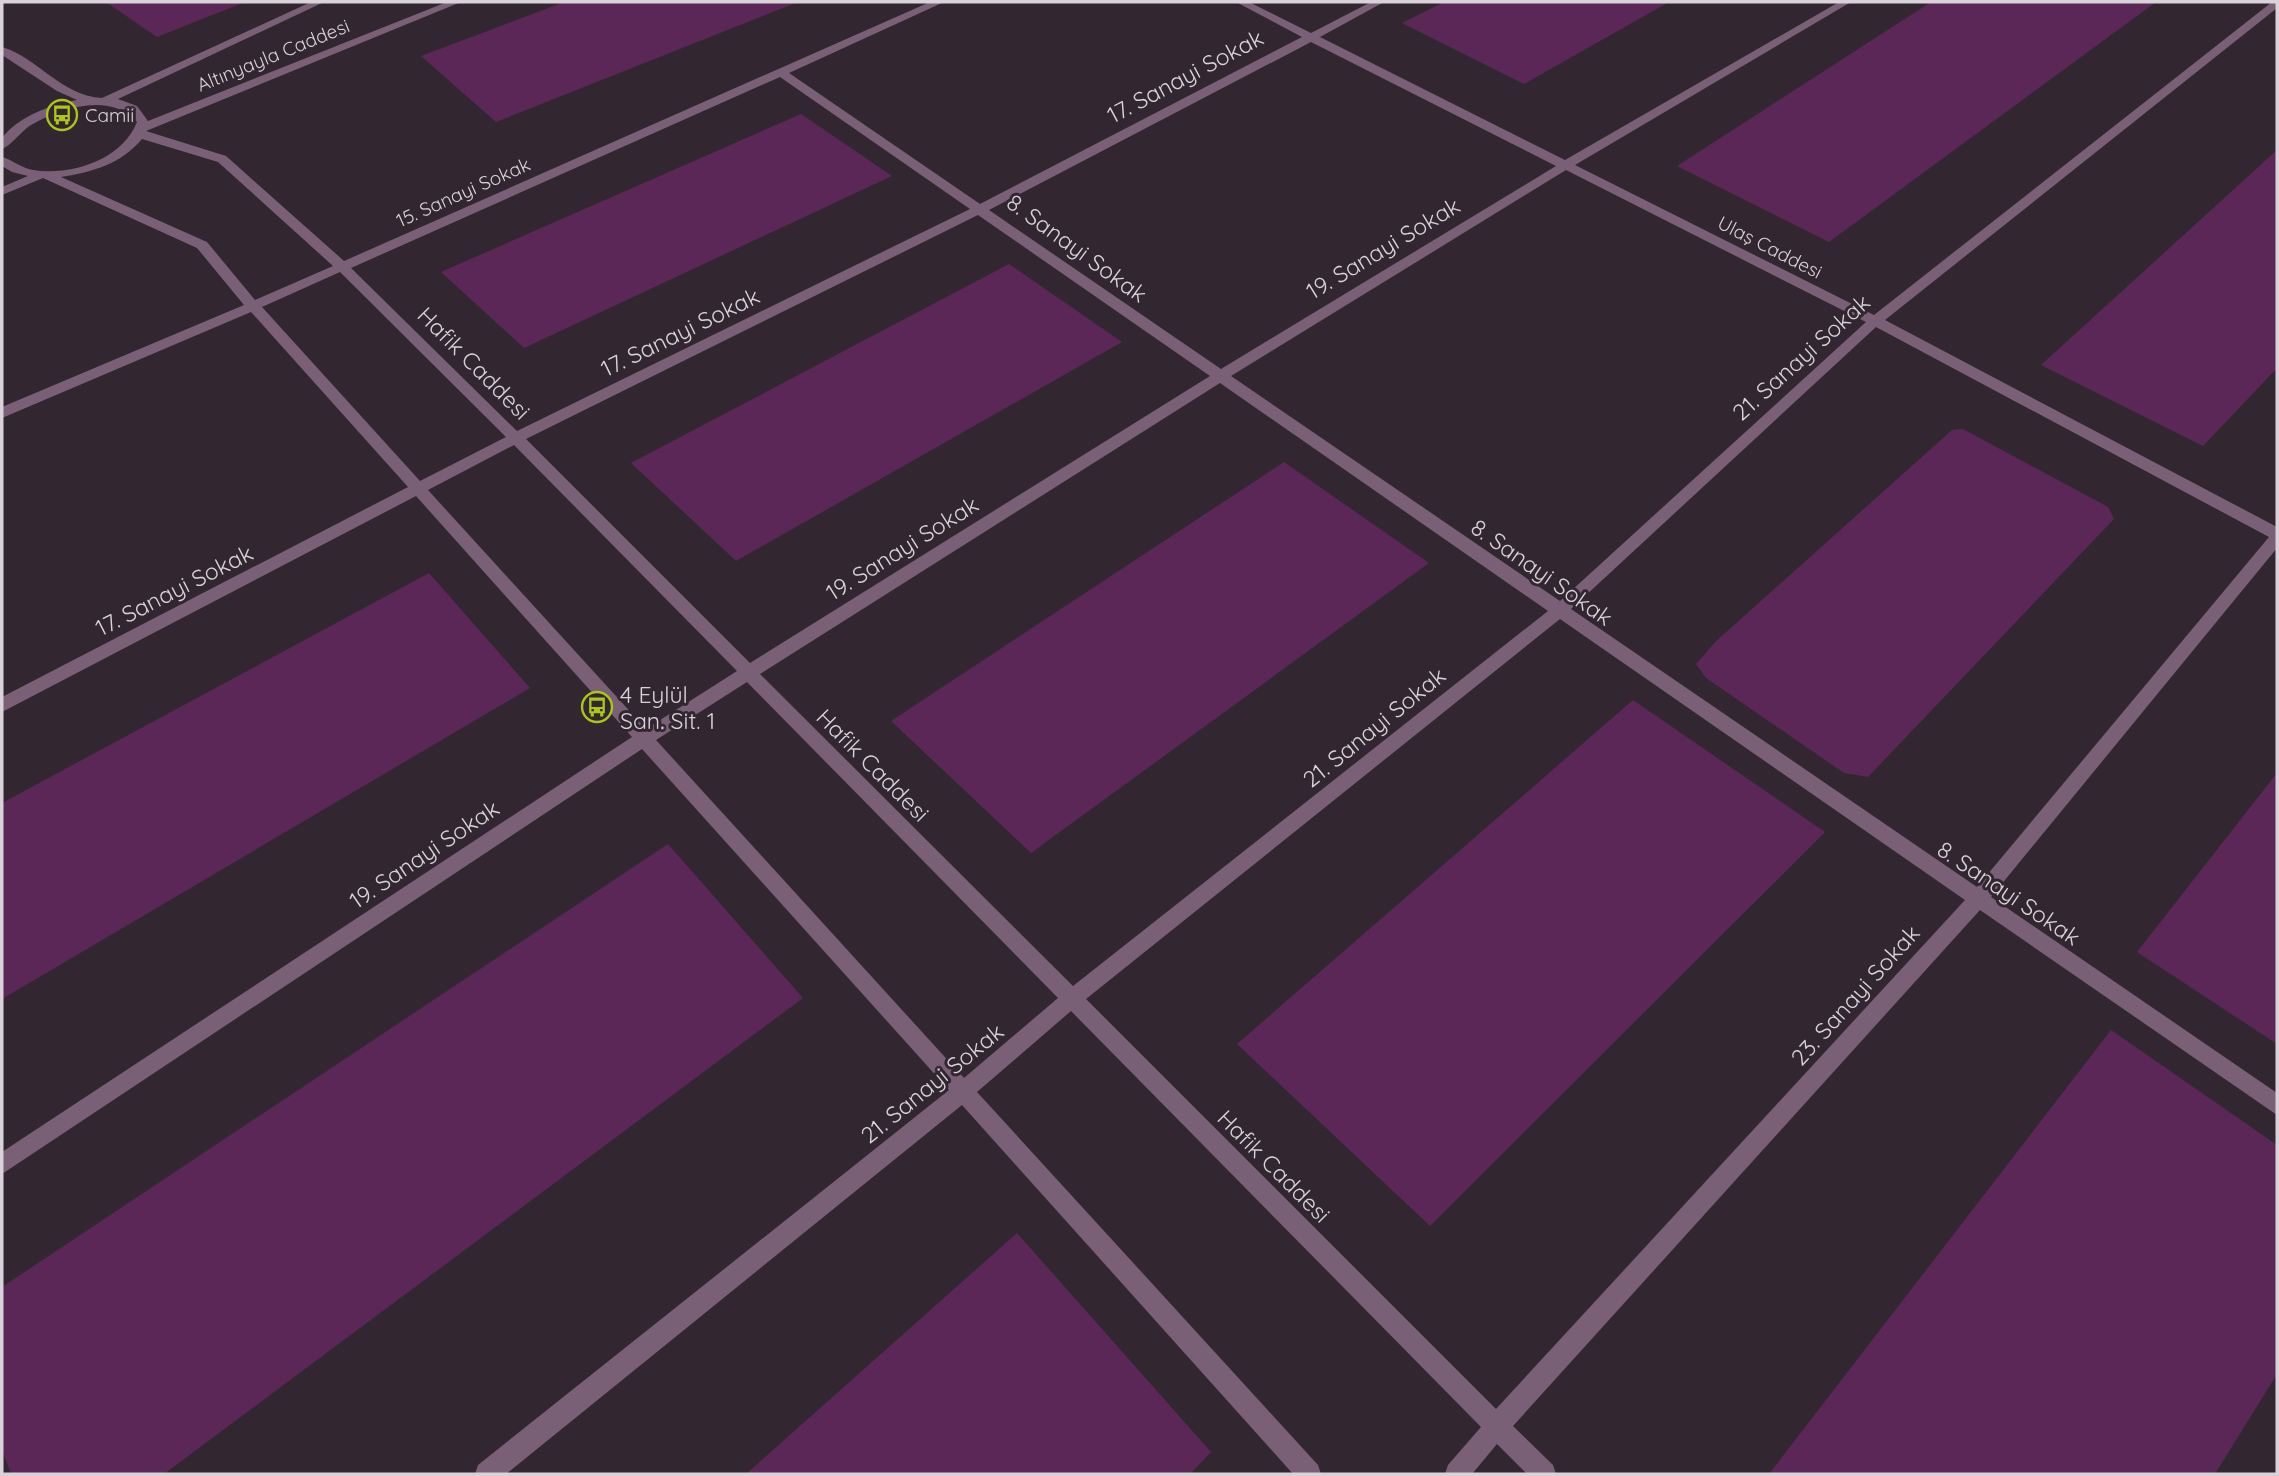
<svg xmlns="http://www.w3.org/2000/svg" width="2279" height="1476" viewBox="0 0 2279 1476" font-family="Quicksand,sans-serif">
	<rect width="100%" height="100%" fill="#322731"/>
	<g fill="#5a2757">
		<polygon points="106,2 245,2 157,37"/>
		<polygon points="564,2 798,2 496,122 421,56"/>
		<polygon points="1444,2 1669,2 1524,84 1402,23"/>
		<polygon points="1931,2 2156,2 1829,242 1677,166"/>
		<polygon points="801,114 892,176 524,348 441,272"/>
		<polygon points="2277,150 2277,368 2203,446 2041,365"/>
		<polygon points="1009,264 1122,342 736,561 631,463"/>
		<polygon points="1963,429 2108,507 2114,519 1868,777 1844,773 1706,678 1696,664 1715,642 1952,430"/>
		<polygon points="1284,462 1429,563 1031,853 891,721"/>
		<polygon points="429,573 530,688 2,999 2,803"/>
		<polygon points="1633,700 1825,832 1430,1226 1237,1044"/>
		<polygon points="2277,773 2277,1044 2137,952"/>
		<polygon points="668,844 803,998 164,1474 11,1474 2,1450 2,1287"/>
		<polygon points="2111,1030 2277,1145 2277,1374 2215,1474 1769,1474"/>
		<polygon points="1017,1233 1211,1452 1190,1474 746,1474"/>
	</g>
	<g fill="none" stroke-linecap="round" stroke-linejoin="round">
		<path fill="#796076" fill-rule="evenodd" d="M311,2H324L118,99L137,106L148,121L447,2H461L146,131L226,156L344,261L930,2H944L789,73L980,204L1302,37L1236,2H1249L1311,33L1371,2H1384L1320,37L1565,160L1839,2H1851L1575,165L1874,315L2272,2H2277V8L1885,320L2277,527V548L1991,897L2277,1093V1115L1980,910L1513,1426L1553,1465L1556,1474H1527L1497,1444L1472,1474H1445L1448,1465L1481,1427L1071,1011L977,1092L1318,1465L1321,1474H1293L962,1105L506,1474H475L478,1465L949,1090L642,749L2,1174V1152L632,737L416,496L2,712V697L408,487L251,312L2,418V407L244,305L197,248L43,178L2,195V187L28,176L12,172L2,166V157C13,160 21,168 33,170C71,176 122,160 137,122C112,92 61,107 31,125C21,131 12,145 2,149V138C19,116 50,105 77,100L57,91L2,55V47C38,58 62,96 102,98ZM1311,42L1556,166L1221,369L989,210ZM780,77L970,209L517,431L351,268ZM142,139L218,162L333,266L255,300L207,242L61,177C93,172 121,164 142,139ZM1566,170L1866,322L1560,601L1231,376ZM978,215L1210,376L750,663L526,439ZM340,272L506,437L420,481L262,307ZM1876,327L2269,537L1977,887L1571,609ZM1220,383L1548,611L1073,986L760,674ZM514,445L737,671L646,729L428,490ZM1560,619L1965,900L1496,1409L1086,999ZM747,682L1058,998L964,1078L656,740Z"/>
	</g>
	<defs>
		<g id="bus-ring" transform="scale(1.575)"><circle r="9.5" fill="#322731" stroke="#abc616" stroke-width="1.5"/><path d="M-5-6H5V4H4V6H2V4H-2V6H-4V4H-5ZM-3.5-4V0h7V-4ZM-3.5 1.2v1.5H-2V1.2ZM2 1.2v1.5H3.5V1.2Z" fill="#abc616"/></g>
	</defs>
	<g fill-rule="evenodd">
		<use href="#bus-ring" x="62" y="115"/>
		<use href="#bus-ring" x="597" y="707"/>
	</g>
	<g text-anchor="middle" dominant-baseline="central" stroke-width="6" stroke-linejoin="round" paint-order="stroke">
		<g font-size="19" fill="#dad2d9" stroke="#322731">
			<text transform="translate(273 55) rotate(-22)">Altınyayla Caddesi</text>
			<text transform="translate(463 192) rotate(-24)">15. Sanayi Sokak</text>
			<text transform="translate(1770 247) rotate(27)">Ulaş Caddesi</text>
		</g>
		<g font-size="19" fill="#dad2d9" stroke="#322731" text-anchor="start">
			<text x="85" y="115">Camii</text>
		</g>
		<g font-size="23" fill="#dad2d9" stroke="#322731">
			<text transform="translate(1185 76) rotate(-28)">17. Sanayi Sokak</text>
			<text transform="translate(1077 248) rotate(36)">8. Sanayi Sokak</text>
			<text transform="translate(1383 248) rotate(-31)">19. Sanayi Sokak</text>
			<text transform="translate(680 332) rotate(-26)">17. Sanayi Sokak</text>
			<text transform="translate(1801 357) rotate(-42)">21. Sanayi Sokak</text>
			<text transform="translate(474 363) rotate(45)">Hafik Caddesi</text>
			<text transform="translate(902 548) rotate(-32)">19. Sanayi Sokak</text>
			<text transform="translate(1542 572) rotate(35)">8. Sanayi Sokak</text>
			<text transform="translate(174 590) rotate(-27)">17. Sanayi Sokak</text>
			<text transform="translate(1374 727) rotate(-39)">21. Sanayi Sokak</text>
			<text transform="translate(873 765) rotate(45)">Hafik Caddesi</text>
			<text transform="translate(424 854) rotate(-34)">19. Sanayi Sokak</text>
			<text transform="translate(2009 893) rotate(34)">8. Sanayi Sokak</text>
			<text transform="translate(1855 995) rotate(-48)">23. Sanayi Sokak</text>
			<text transform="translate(932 1083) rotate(-39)">21. Sanayi Sokak</text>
			<text transform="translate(1274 1166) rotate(45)">Hafik Caddesi</text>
		</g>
		<g font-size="23" fill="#dad2d9" stroke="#322731" text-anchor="start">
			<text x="620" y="694">4 Eylül<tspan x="620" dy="26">San. Sit. 1</tspan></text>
		</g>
	</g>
	<rect width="2279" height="1476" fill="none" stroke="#dad2d9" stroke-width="7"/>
</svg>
